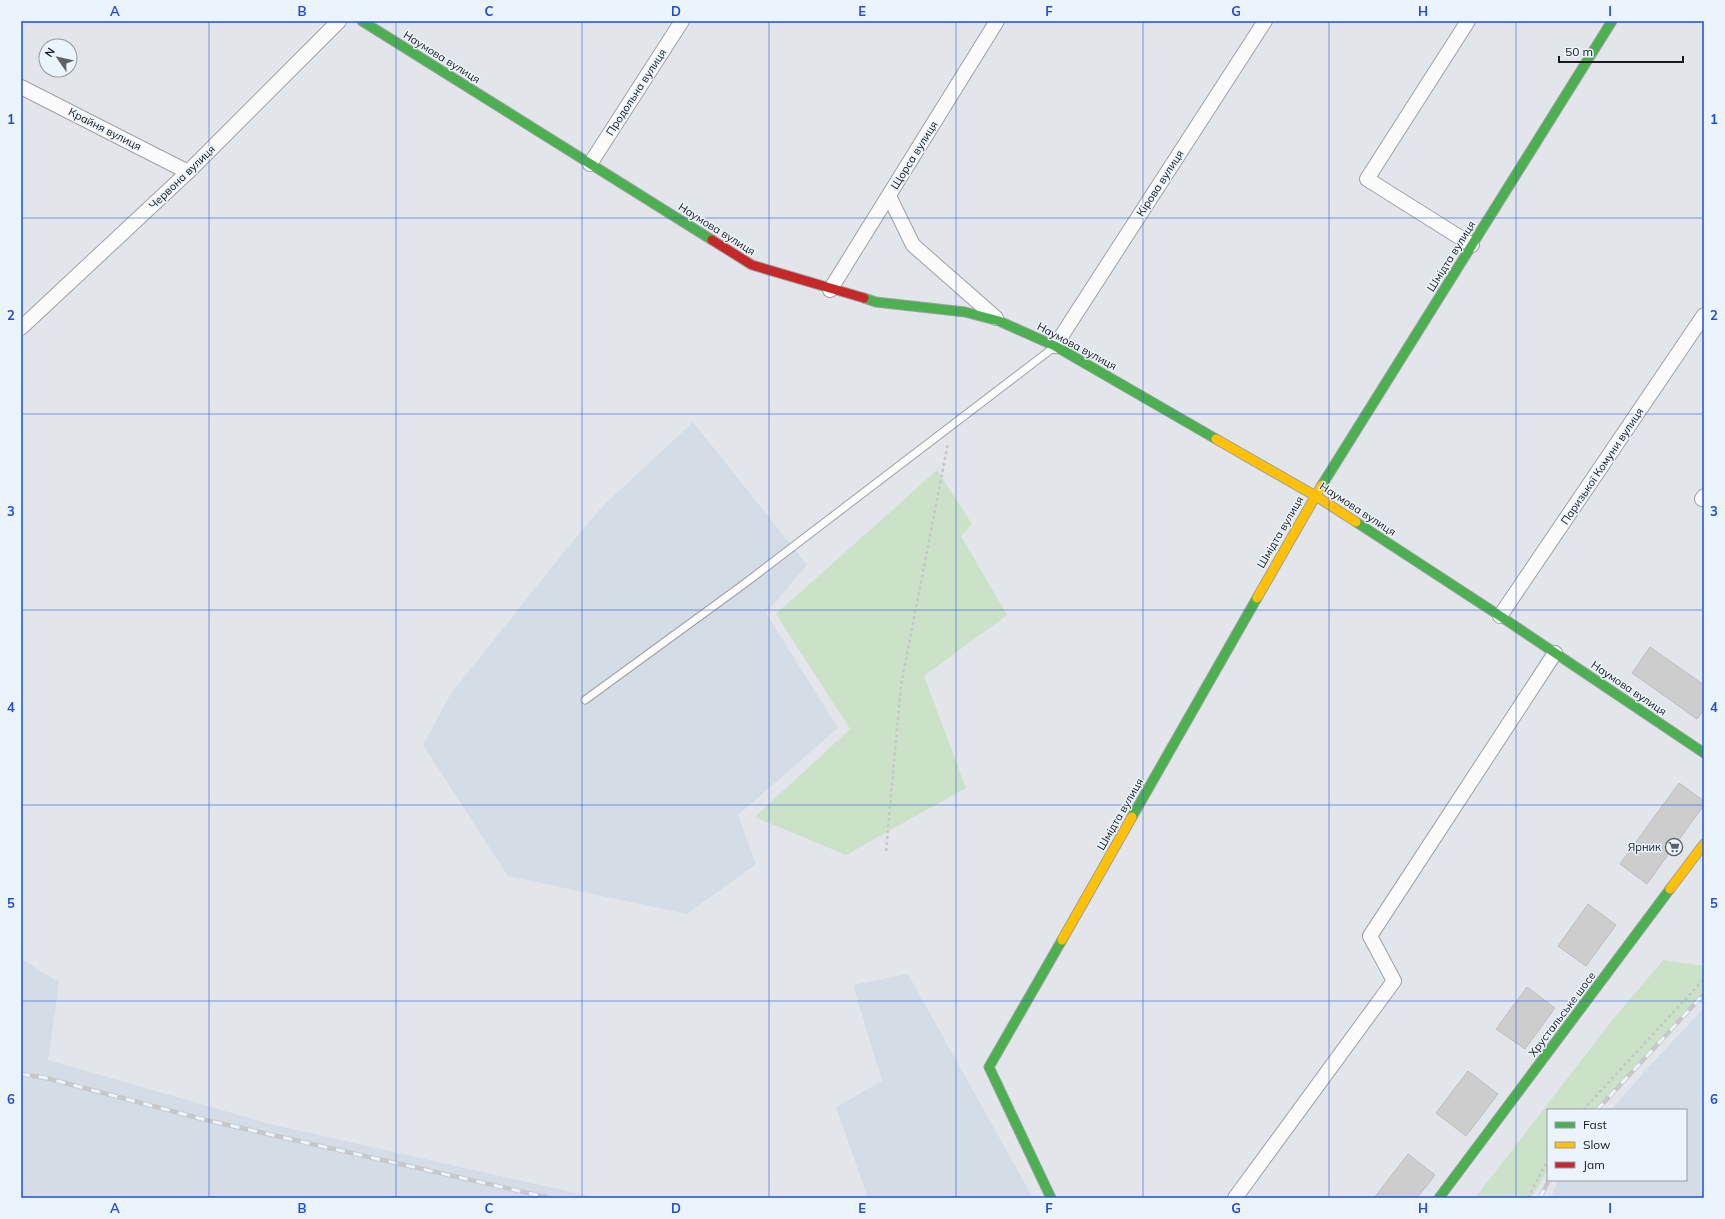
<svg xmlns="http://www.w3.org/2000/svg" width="1725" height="1219" viewBox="0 0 1725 1219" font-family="Mulish,sans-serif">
	<rect width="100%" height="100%" fill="#e2e6ea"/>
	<g fill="#d4dce6">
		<polygon points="693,422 807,565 766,613 838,728 738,815 756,864 687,914 508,876 423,745 450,695 572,542 604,505"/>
		<polygon points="21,959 59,982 48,1060 270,1124 598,1198 21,1198"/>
		<polygon points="908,974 1033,1198 868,1198 836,1107 882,1081 853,985"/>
		<polygon points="1704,1008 1704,1198 1551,1198 1558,1180 1686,1180 1686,1110 1611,1110 1644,1072"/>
	</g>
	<g fill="#cbe2c8">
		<polygon points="937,470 972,524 961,536 1007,615 924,676 966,788 846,855 755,817 850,729 776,614"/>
		<polygon points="1663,960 1704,966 1704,991 1596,1110 1548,1110 1548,1170 1531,1198 1475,1198 1610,1023"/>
	</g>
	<g fill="#cdcdce" stroke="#bebdbf">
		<polygon points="1650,647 1704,685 1704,709 1697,719 1632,673"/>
		<polygon points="1679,783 1704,801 1704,805 1647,884 1620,864"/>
		<polygon points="1588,904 1616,925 1586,966 1558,946"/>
		<polygon points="1527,987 1555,1008 1525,1049 1496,1029"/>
		<polygon points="1468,1071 1498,1094 1466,1136 1436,1113"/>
		<polygon points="1408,1154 1435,1175 1417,1198 1374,1198"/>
	</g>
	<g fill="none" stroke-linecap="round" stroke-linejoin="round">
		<g stroke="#9ea1a4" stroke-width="9">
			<polyline id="lane" points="585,700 744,584 1053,348"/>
		</g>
		<g stroke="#9ea1a4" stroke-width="16">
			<g id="street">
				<polyline points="1468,21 1367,179 1472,245"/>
				<polyline points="21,87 188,172"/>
				<polyline points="590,164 682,21"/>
				<polyline points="889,196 913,245 996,318"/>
				<polyline points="830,290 997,21"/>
				<polyline points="21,328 188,172 339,21"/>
				<polyline points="1055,346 1265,21"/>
				<polyline points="1702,499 1704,496"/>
				<polyline points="1500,616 1704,315"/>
				<polyline points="1235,1198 1394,981 1370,936 1555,653"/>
			</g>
		</g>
		<g stroke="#9ea1a4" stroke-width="11">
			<g id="fast">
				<polyline points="362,21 712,240"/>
				<polyline points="864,298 876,302 965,312 999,321 1055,346 1216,439"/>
				<polyline points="1322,485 1612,21"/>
				<polyline points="1356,522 1500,616 1704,753"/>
				<polyline points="1132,817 1257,598"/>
				<polyline points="1051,1198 989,1067 1062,940"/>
				<polyline points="1439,1198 1670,889"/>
			</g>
		</g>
		<g stroke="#9ea1a4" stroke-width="11">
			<g id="slow">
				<polyline points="1216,439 1319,498 1356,522"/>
				<polyline points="1257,598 1322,485"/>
				<polyline points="1670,889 1704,844"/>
				<polyline points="1062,940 1132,817"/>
			</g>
		</g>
		<g stroke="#9ea1a4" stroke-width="11">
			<polyline id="jam" points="712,240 752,265 864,298"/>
		</g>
		<g stroke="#c5c7c8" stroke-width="2.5" stroke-dasharray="3 3" stroke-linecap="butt">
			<polyline points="886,851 901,685 948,443"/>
			<polyline points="1583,1110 1704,979"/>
			<polyline points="1528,1198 1548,1159"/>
		</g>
		<use href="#lane" stroke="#fbfbfc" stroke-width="7"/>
		<use href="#street" stroke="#fbfbfc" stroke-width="14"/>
		<use href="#fast" stroke="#4caf50" stroke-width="9"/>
		<use href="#slow" stroke="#ffc107" stroke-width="9"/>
		<use href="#jam" stroke="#c62828" stroke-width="9"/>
		<g stroke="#c7c8ca" stroke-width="4.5">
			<g id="rail">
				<polyline points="21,1074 46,1078 206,1120 550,1198"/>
				<polyline points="1597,1110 1704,994"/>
				<polyline points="1540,1198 1549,1180"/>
			</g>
		</g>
		<use href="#rail" stroke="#ebf3fc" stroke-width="3" stroke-dasharray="9" stroke-linecap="butt"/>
	</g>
	<path fill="none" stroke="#1d4ed8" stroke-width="1" stroke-opacity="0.55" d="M209,21V1198M396,21V1198M582,21V1198M769,21V1198M956,21V1198M1143,21V1198M1329,21V1198M1516,21V1198M21,218H1704M21,414H1704M21,610H1704M21,805H1704M21,1001H1704"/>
	<defs>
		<g id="supermarket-ring" transform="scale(0.9)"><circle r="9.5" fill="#ebf3fc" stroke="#5e6165" stroke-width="1.5"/><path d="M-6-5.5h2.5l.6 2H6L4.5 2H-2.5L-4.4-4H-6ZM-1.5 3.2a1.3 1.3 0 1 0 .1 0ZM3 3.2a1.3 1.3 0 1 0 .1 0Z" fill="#5e6165"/></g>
	</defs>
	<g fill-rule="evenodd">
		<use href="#supermarket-ring" x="1674" y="847"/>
	</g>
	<g text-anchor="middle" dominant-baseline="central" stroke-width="3" stroke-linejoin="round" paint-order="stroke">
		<g font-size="11" fill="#171a1d" stroke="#ebf3fc">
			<text transform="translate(442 57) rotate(32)">Наумова вулиця</text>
			<text transform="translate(636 92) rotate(-57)">Продольна вулиця</text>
			<text transform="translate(105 129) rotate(27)">Крайня вулиця</text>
			<text transform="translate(914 155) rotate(-58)">Щорса вулиця</text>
			<text transform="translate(182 177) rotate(-44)">Червона вулиця</text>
			<text transform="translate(1160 183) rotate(-57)">Кірова вулиця</text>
			<text transform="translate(717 229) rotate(32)">Наумова вулиця</text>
			<text transform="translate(1451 256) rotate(-58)">Шмідта вулиця</text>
			<text transform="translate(1077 346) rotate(28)">Наумова вулиця</text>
			<text transform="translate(1602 466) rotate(-56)">Паризької Комуни вулиця</text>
			<text transform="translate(1358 509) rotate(33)">Наумова вулиця</text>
			<text transform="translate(1280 532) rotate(-60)">Шмідта вулиця</text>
			<text transform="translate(1629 688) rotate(34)">Наумова вулиця</text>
			<text transform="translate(1120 814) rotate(-60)">Шмідта вулиця</text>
			<text transform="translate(1562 1014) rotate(-53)">Хрустальське шосе</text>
		</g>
		<g font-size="11" fill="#171a1d" stroke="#ebf3fc" text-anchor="end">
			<text x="1661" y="847">Ярник</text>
		</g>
	</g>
	<rect width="1725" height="1219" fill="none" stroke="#ebf3fc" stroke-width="44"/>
	<rect x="1547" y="1109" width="140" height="72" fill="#ebf3fc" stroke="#969ca3"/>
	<rect x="1555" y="1122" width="20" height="6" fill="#4caf50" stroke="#969ca3"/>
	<text x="1583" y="1129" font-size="12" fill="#171a1d">Fast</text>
	<rect x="1555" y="1142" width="20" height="6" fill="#ffc107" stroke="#969ca3"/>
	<text x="1583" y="1149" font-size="12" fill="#171a1d">Slow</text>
	<rect x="1555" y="1162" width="20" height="6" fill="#c62828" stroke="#969ca3"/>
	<text x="1583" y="1169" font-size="12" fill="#171a1d">Jam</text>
	<g transform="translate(58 58) rotate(304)"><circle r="19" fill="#ebf3fc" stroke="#969ca3"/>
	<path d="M0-3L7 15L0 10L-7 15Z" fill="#5e6165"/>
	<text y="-6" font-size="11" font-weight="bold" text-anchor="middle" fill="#171a1d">N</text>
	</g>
	<path d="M1559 56v6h124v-6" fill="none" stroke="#171a1d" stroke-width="2"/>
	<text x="1565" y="56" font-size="12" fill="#171a1d" stroke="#ebf3fc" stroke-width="3" paint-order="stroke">50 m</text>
	<rect x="22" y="22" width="1681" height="1175" fill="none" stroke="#1d4ed8" stroke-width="1.5"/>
	<g font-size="13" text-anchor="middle" font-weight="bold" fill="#1d4ed8">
		<text x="115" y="16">A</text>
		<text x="302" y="16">B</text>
		<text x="489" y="16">C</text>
		<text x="676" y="16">D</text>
		<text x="862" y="16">E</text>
		<text x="1049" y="16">F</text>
		<text x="1236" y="16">G</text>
		<text x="1423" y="16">H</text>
		<text x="1610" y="16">I</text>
		<text x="11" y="124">1</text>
		<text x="1714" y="124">1</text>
		<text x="11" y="320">2</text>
		<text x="1714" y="320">2</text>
		<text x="11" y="516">3</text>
		<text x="1714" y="516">3</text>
		<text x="11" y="712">4</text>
		<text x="1714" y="712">4</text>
		<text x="11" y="908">5</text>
		<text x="1714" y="908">5</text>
		<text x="11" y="1104">6</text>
		<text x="1714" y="1104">6</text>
		<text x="115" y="1213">A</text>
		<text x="302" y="1213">B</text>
		<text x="489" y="1213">C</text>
		<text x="676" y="1213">D</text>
		<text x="862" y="1213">E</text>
		<text x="1049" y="1213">F</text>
		<text x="1236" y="1213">G</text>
		<text x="1423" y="1213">H</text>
		<text x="1610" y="1213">I</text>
	</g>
</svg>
